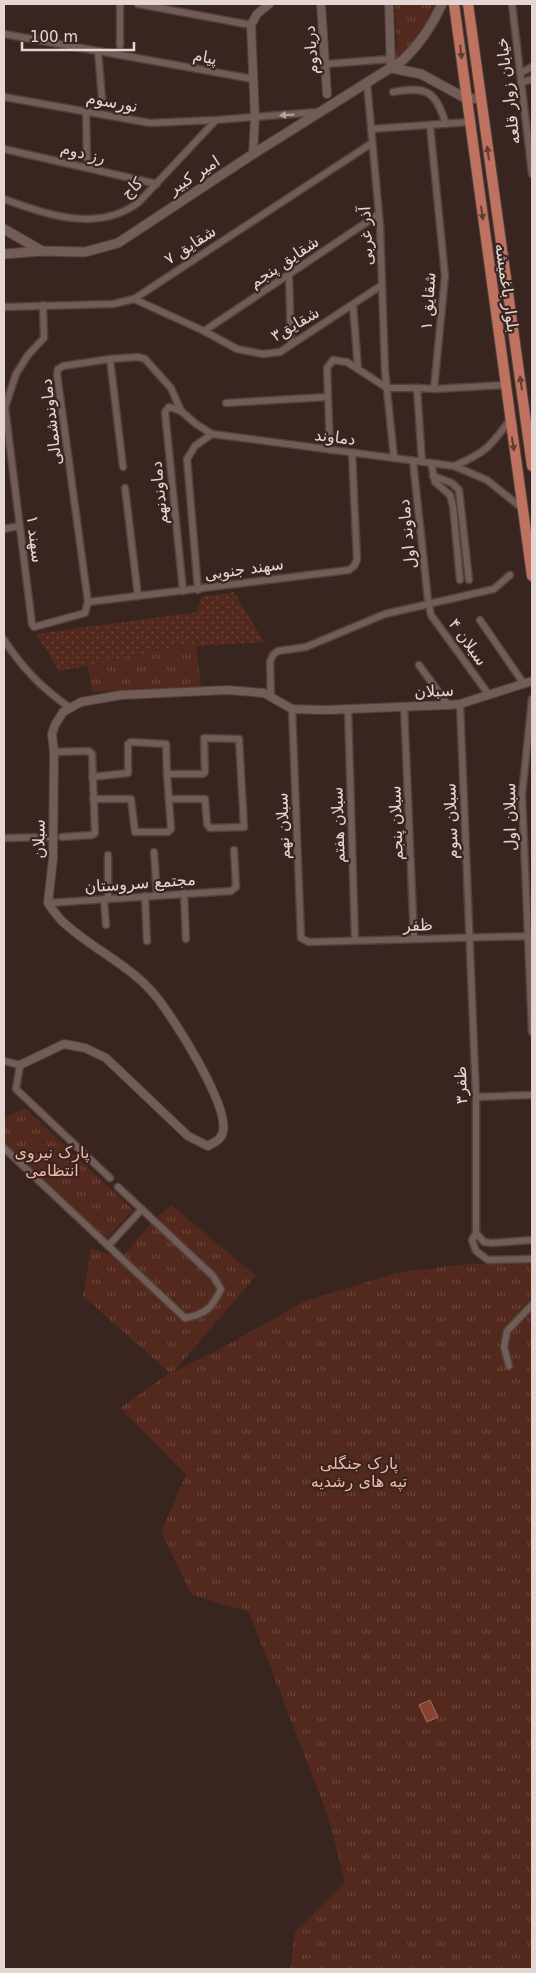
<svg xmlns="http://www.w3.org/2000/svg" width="536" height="1973" viewBox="0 0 536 1973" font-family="'DejaVu Sans',Cairo,sans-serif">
	<defs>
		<pattern id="grass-dots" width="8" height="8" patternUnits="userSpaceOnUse" patternTransform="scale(1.25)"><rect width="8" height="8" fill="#53281d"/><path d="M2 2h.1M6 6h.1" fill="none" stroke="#6c463d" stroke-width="1.8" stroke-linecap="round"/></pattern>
		<pattern id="park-tufts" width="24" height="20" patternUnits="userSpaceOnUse" patternTransform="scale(1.25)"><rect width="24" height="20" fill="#53281d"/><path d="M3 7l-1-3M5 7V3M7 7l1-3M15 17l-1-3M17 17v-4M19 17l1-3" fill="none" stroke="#6c463d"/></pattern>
	</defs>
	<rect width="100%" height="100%" fill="#382520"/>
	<polygon fill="url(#grass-dots)" points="234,592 264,642 168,648 88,666 59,671 36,634 197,612 201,597"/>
	<g fill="url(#park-tufts)">
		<path d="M395,4H437C430,27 415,48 393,59L397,45Z"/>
		<polygon points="196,645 201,688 92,692 88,666 168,648"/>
		<polygon points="25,1108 133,1210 106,1239 4,1144 4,1118"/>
		<polygon points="171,1205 256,1276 172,1373 224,1347 305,1301 396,1273 467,1264 532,1263 532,1969 290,1969 295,1932 345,1882 328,1816 249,1612 192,1595 161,1532 186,1475 120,1408 170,1373 83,1296 91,1248 121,1258 154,1220"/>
	</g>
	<polygon fill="#884332" stroke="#a46f62" points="430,1700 438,1717 427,1722 419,1705"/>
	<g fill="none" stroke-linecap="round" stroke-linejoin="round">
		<g stroke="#52423e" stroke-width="9">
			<g id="minor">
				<polyline points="138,4 251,25"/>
				<polyline points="512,4 532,174"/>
				<polyline points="4,34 253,79"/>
				<polyline points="120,45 120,4"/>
				<polyline points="98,51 102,99"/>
				<polyline points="326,64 390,59"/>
				<polyline points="520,73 532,67"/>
				<polyline points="367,83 380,226 385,371 394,458"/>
				<polyline points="521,83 532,79"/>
				<path d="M393,92C428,86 435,91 446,124"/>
				<polyline points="4,97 150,123 216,120 317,112"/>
				<polyline points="86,112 87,158"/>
				<polyline points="371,129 470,122"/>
				<polyline points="4,149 157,184"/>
				<path d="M4,199C46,215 99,233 139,202L216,120"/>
				<polyline points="289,275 291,345"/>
				<polyline points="134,299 204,331 237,349 263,354 280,352 382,285"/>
				<polyline points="43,305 44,338 28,355 16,374 5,407 32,624 34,627 85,613 88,602 57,374 58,369 63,366 110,359 138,357 145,359 171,388 181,411 196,424 212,434 454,466 487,480 522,508"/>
				<polyline points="353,305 358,369"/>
				<polyline points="4,307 113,304 134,299 372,143"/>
				<polyline points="204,331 379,214"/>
				<polyline points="110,359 123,467"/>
				<polyline points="387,388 417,388"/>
				<polyline points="434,389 505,385"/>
				<polyline points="226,403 327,397"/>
				<polyline points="181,411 169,407 165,412 183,591"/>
				<polyline points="330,450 327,368 333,360 347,362 387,388"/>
				<polyline points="413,461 428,600 431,615 489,695"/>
				<polyline points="422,462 417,388 434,389 445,276 430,125"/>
				<polyline points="431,463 435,482 450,495 453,506 460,580"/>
				<path d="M454,466C485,453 490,447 510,420"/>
				<polyline points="433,476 452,483 459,490 469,580"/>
				<polyline points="125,488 138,596"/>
				<polyline points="4,529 19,526"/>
				<polyline points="198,590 187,459 195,446 212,434"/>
				<polyline points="88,602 349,570 354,566 357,560 352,453"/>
				<polyline points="480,620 524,684"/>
				<path d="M4,640C24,670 41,687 70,708"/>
				<polyline points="419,665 448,705"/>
				<polyline points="271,697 270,662 273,655 278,651 306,647 385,614 494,589 510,575"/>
				<polyline points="532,699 522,795 532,1032"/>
				<polyline points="460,704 476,1097 476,1233 472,1240 476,1251 488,1260 532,1259"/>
				<polyline points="404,706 414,939"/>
				<polyline points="292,709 301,938 309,942 532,936"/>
				<polyline points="348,709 355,940"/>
				<polyline points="54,752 89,751 92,754 95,833 92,835 62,837"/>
				<polyline points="92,777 128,773 128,744 131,742 166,744 167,774 203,774 205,772 204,738 239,739 244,827 210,828 207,824 205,799 169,799"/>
				<polyline points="93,799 131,799 135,832 168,832 171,829 167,774"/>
				<polyline points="4,838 53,837"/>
				<polyline points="154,852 157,895"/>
				<polyline points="108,855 108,899"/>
				<polyline points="184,893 186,939"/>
				<polyline points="145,896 147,941"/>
				<polyline points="104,899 106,925"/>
				<polyline points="48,903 231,891 236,887 234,850"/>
				<polyline points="4,1061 20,1065 16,1089 110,1178"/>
				<polyline points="476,1097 532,1095"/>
				<path d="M4,1148L185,1318C206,1314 212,1308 221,1289L213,1276L118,1187"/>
				<polyline points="476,1233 484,1242 492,1243 532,1240"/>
				<polyline points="108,1246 142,1209"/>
				<polyline points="509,1366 504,1347 507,1331 532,1305"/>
			</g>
		</g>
		<g stroke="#52423e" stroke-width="10">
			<g id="tertiary">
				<polyline points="321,4 327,94"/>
				<polyline points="389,4 391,68"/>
				<polyline points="253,154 255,117 251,25 257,14 269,4"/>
				<path d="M20,1065L64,1044L85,1048L106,1058L188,1136L208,1146C215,1142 222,1139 223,1131C229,1105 172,1015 154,994C129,964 90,948 62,921C57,916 52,909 48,903L53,859L54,752L52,734L55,725L63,712L81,702L121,695L227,690L264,693L292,709L325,710L448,705L460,704L532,681"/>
			</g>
		</g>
		<g stroke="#52423e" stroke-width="11">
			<g id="secondary">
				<polyline points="391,68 421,74 467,99 481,98"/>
				<polyline points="4,229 42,251"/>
				<path d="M4,254L42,251L85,252L118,243L253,154L403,60C421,43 432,26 442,4"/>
			</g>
		</g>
		<g stroke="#52423e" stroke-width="12">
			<g id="primary">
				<polyline points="454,4 532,576"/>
				<polyline points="468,4 532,466"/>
			</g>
		</g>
		<use href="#minor" stroke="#725c56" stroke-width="6"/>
		<use href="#tertiary" stroke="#725c56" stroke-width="8"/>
		<use href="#secondary" stroke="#725c56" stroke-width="9"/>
		<use href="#primary" stroke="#be725f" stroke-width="10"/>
	</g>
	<defs><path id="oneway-solid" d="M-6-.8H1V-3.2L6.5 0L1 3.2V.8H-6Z" transform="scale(1.25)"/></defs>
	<g fill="#603c33">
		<use href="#oneway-solid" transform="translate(461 52) rotate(83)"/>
		<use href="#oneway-solid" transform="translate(488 153) rotate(-98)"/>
		<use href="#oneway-solid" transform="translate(482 213) rotate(82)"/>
		<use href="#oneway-solid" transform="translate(521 383) rotate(-98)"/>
		<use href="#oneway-solid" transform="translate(513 444) rotate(81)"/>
	</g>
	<use fill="#b6a6a1" href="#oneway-solid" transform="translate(287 115) rotate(176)"/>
	<g text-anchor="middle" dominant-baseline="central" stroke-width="4.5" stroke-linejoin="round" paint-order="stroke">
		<g font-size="16" fill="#e4d7d3" stroke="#382520">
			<text transform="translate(311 50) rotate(-95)">دریادوم</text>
			<text transform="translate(205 57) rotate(10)">پیام</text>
			<text transform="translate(508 91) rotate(-97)">خیابان زوار قلعه</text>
			<text transform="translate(112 102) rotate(10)">نورسوم</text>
			<text transform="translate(83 153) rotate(13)">رز دوم</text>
			<text transform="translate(194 175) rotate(-33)">امیر کبیر</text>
			<text transform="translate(132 188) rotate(-43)">کاج</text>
			<text transform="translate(366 236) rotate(-93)">آذر غربی</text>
			<text transform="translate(190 245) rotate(-33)">شقایق ۷</text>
			<text transform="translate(284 262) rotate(-34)">شقایق پنجم</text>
			<text transform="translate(507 288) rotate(82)">بلوار باغمیشه</text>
			<text transform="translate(428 301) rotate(-86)">شقایق ۱</text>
			<text transform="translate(295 324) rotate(-30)">شقایق۳</text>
			<text transform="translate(51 422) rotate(-97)">دماوندشمالی</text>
			<text transform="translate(335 437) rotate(7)">دماوند</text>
			<text transform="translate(159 493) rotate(-96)">دماوندنهم</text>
			<text transform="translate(407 534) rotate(-96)">دماوند اول</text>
			<text transform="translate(35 539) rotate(83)">سهند ۱</text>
			<text transform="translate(244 569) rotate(-8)">سهند جنوبی</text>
			<text transform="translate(468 642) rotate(54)">سبلان ۴</text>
			<text transform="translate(434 691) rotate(-3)">سبلان</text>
			<text transform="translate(510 817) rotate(-91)">سبلان اول</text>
			<text transform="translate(451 821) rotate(-92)">سبلان سوم</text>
			<text transform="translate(396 823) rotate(-92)">سبلان پنجم</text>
			<text transform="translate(338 825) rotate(-92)">سبلان هفتم</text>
			<text transform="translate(283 826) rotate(-92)">سبلان نهم</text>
			<text transform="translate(39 839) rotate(-89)">سبلان</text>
			<text transform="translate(140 883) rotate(-4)">مجتمع سروستان</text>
			<text transform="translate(418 925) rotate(-2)">ظفر</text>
			<text transform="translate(461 1085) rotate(-92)">ظفر۳</text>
		</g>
		<g font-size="16" fill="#f4b5a4" stroke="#382520">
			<text x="52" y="1152">پارک نیروی<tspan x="52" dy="18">انتظامی</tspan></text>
			<text x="359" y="1463">پارک جنگلی<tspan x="359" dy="18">تپه های رشدیه</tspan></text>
		</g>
	</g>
	<rect width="536" height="1973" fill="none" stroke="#e4d7d3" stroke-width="10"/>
	<path d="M22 42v8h112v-8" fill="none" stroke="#e4d7d3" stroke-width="2.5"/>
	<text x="30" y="42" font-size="15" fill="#e4d7d3" stroke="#382520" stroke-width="4" paint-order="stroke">100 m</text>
</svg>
